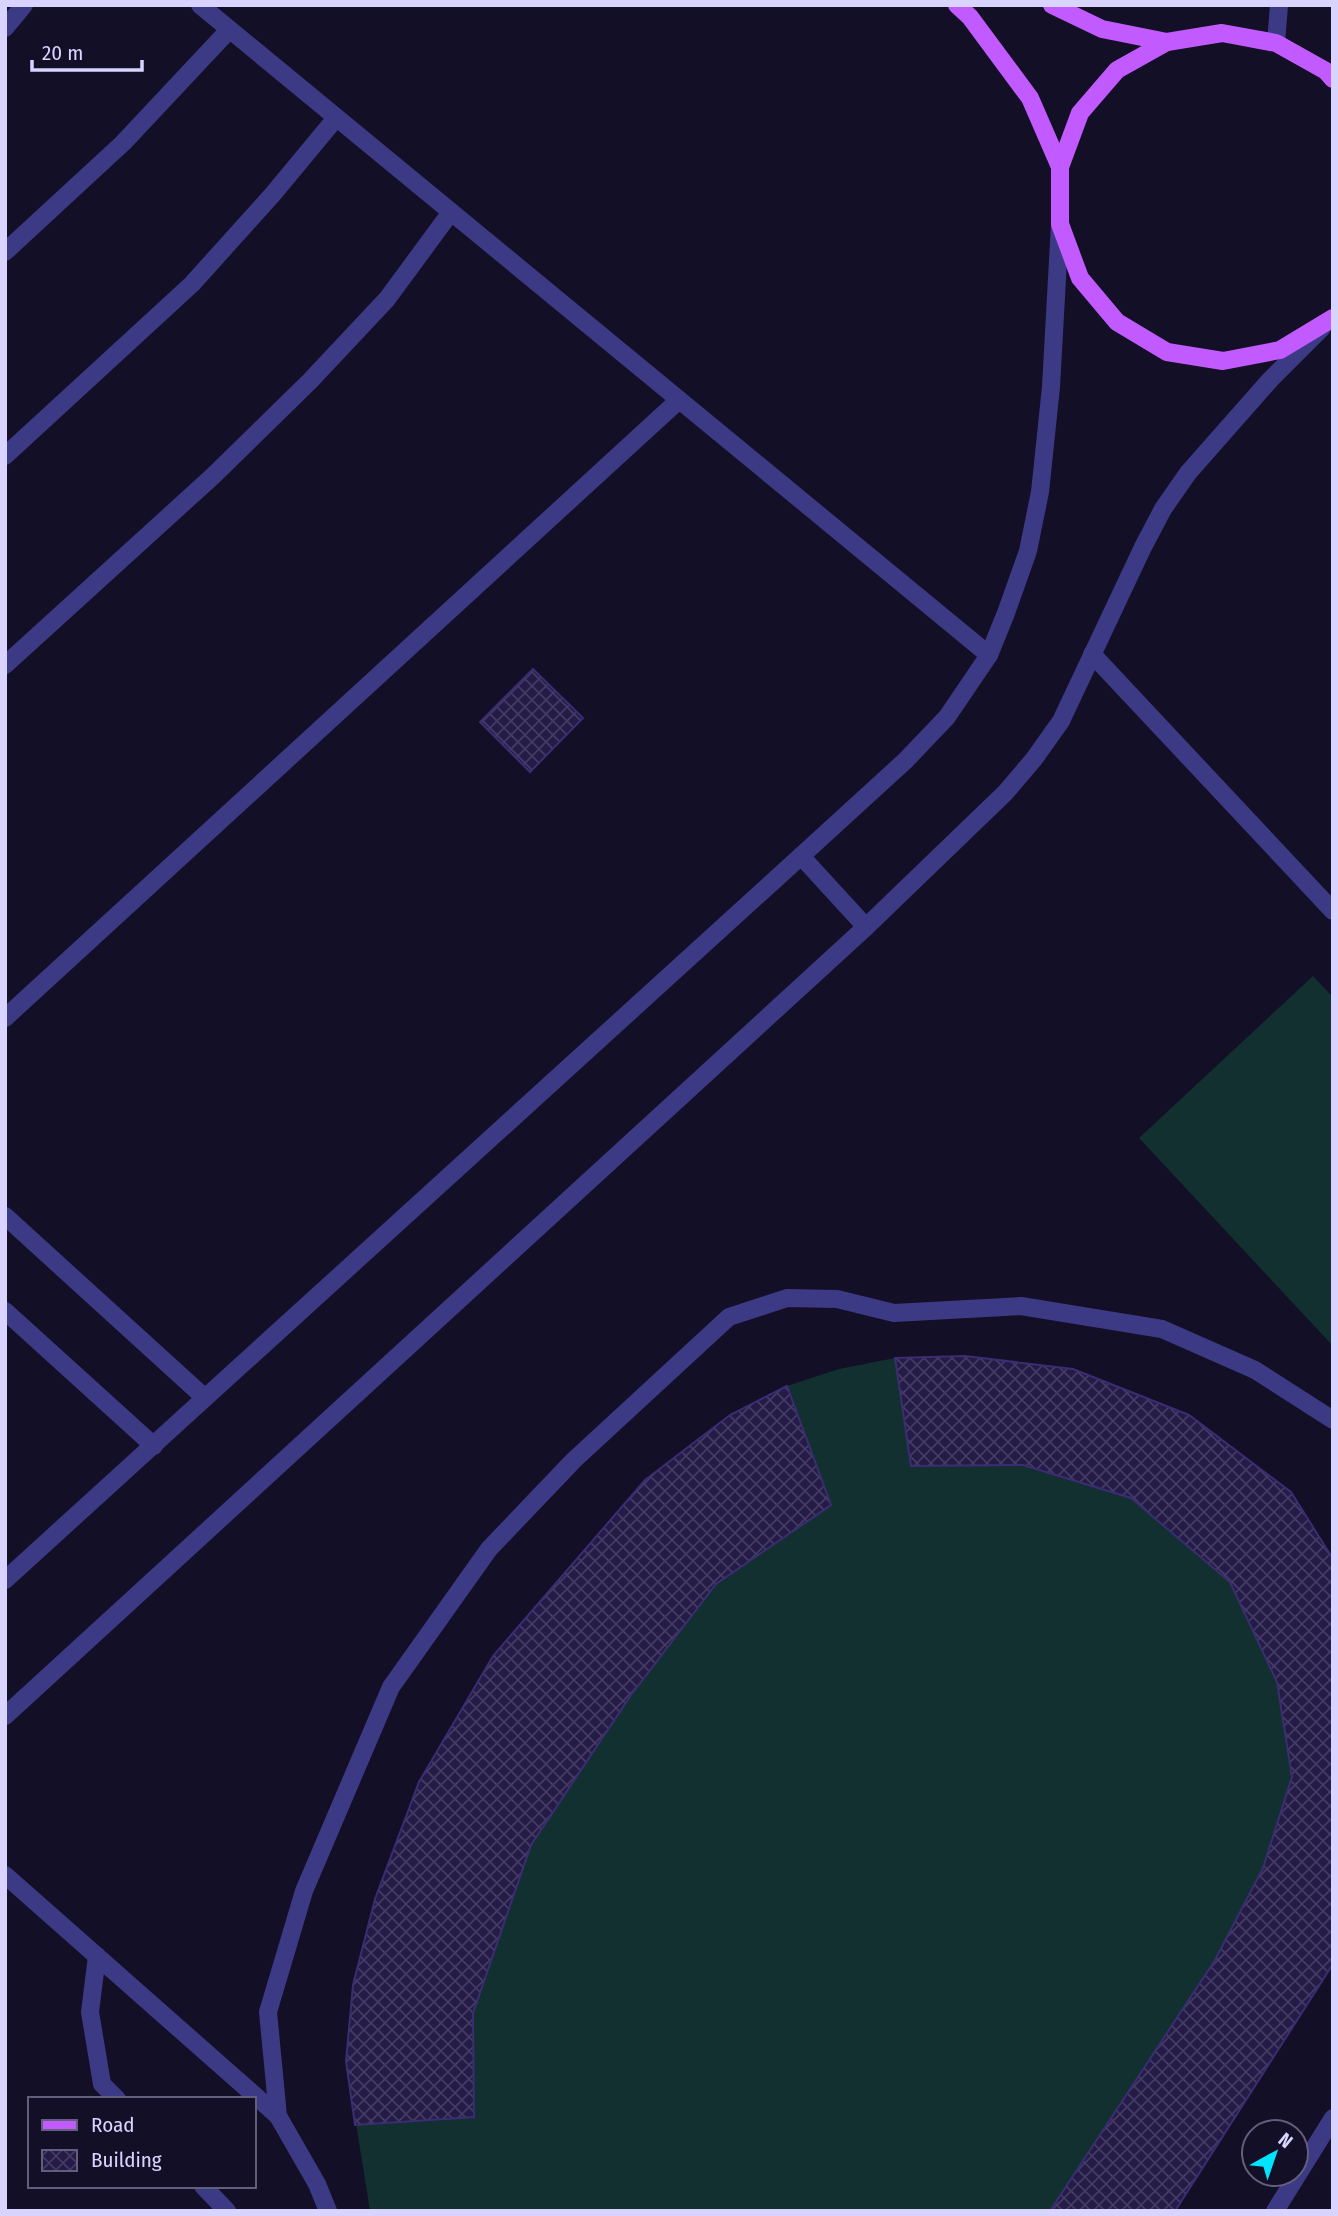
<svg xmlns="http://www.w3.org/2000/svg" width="1338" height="2216" viewBox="0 0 1338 2216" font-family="'Fira Sans Condensed',sans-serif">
	<defs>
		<pattern id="building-cross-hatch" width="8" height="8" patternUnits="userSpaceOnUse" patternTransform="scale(1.75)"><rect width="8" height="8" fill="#241b47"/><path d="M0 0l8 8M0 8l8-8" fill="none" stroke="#433b63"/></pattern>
	</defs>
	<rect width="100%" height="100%" fill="#130f26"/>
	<g fill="#12302f">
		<polygon points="1313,976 1333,997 1333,1346 1139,1138"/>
		<polygon points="965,1356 1291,1492 1333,1964 1175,2211 370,2211 346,2061 353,1985 375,1899 419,1782 493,1656 645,1480 730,1415 787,1386 839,1369 895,1358"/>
	</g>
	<g fill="url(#building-cross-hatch)" stroke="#3b2d73" stroke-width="2">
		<polygon points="533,669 583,718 530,772 480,722"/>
		<polygon points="965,1356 1073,1369 1189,1415 1291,1492 1333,1559 1333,1964 1175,2211 1050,2211 1215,1960 1263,1868 1292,1777 1277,1682 1230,1582 1131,1498 1023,1465 911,1466 895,1358"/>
		<polygon points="787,1386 831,1505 716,1584 631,1695 531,1845 473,2013 474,2117 355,2125 346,2061 353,1985 375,1899 419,1782 493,1656 645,1480 730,1415"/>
	</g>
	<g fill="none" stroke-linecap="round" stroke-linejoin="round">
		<g stroke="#3d3a85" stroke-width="18">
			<polyline points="5,1875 278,2116"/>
			<polyline points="97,1956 90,2012 102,2084 117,2099"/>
			<polyline points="203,2186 227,2211"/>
			<polyline points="328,2211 317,2184 278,2116 268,2012 304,1891 391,1687 489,1549 574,1460 729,1317 787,1298 837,1299 894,1313 1021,1306 1162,1329 1255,1370 1333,1420"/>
			<polyline points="1275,2211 1333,2118"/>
		</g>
		<g stroke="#3d3a85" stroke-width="18">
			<polyline points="200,5 989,655"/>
			<polyline points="5,28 24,5"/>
			<polyline points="1276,43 1279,5"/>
			<polyline points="5,252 123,143 229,30"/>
			<polyline points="5,456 192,284 273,194 336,118"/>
			<polyline points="1092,654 1333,911"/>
			<polyline points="5,665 213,476 310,381 387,299 451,212"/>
			<polyline points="5,1018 679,400"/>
			<polyline points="5,1216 204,1397"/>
			<polyline points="5,1311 154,1446"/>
		</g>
		<g stroke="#3d3a85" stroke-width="18">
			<polyline points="801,856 866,927"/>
			<polyline points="5,1580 801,856 906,760 947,717 989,655 1006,613 1028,551 1040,492 1051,387 1060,224"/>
			<polyline points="5,1716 866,927 1005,793 1034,759 1061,721 1143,547 1163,509 1188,473 1270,380 1322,328"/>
		</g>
		<g stroke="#c25bff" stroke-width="18">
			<polyline points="957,5 970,17 1030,98 1060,167"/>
			<polyline points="1052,5 1102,29 1167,42"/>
			<polyline points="1333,79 1326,71 1276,43 1222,33 1167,42 1117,70 1080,113 1060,167 1060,224 1080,278 1117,322 1167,352 1223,361 1280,350 1333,318"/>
		</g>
	</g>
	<rect width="1338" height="2216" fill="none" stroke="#d9d4ff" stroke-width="14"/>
	<rect x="28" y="2097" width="228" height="91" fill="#130f26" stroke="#625e7d" stroke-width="2"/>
	<rect x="42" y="2120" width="35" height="10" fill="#c25bff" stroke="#625e7d" stroke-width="2"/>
	<text x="91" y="2132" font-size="21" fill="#d9d4ff">Road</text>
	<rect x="42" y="2150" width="35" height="21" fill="url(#building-cross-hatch)" stroke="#625e7d" stroke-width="2"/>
	<text x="91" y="2167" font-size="21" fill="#d9d4ff">Building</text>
	<g transform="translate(1275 2153) rotate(40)"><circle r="33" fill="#130f26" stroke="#625e7d" stroke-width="2"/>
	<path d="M0-5L12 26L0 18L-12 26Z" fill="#00e5ff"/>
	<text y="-10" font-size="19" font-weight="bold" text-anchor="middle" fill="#d9d4ff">N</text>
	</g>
	<path d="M32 60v10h110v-10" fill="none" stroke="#d9d4ff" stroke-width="3.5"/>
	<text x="42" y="60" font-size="21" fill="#d9d4ff" stroke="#130f26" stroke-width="5" paint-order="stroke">20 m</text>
</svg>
